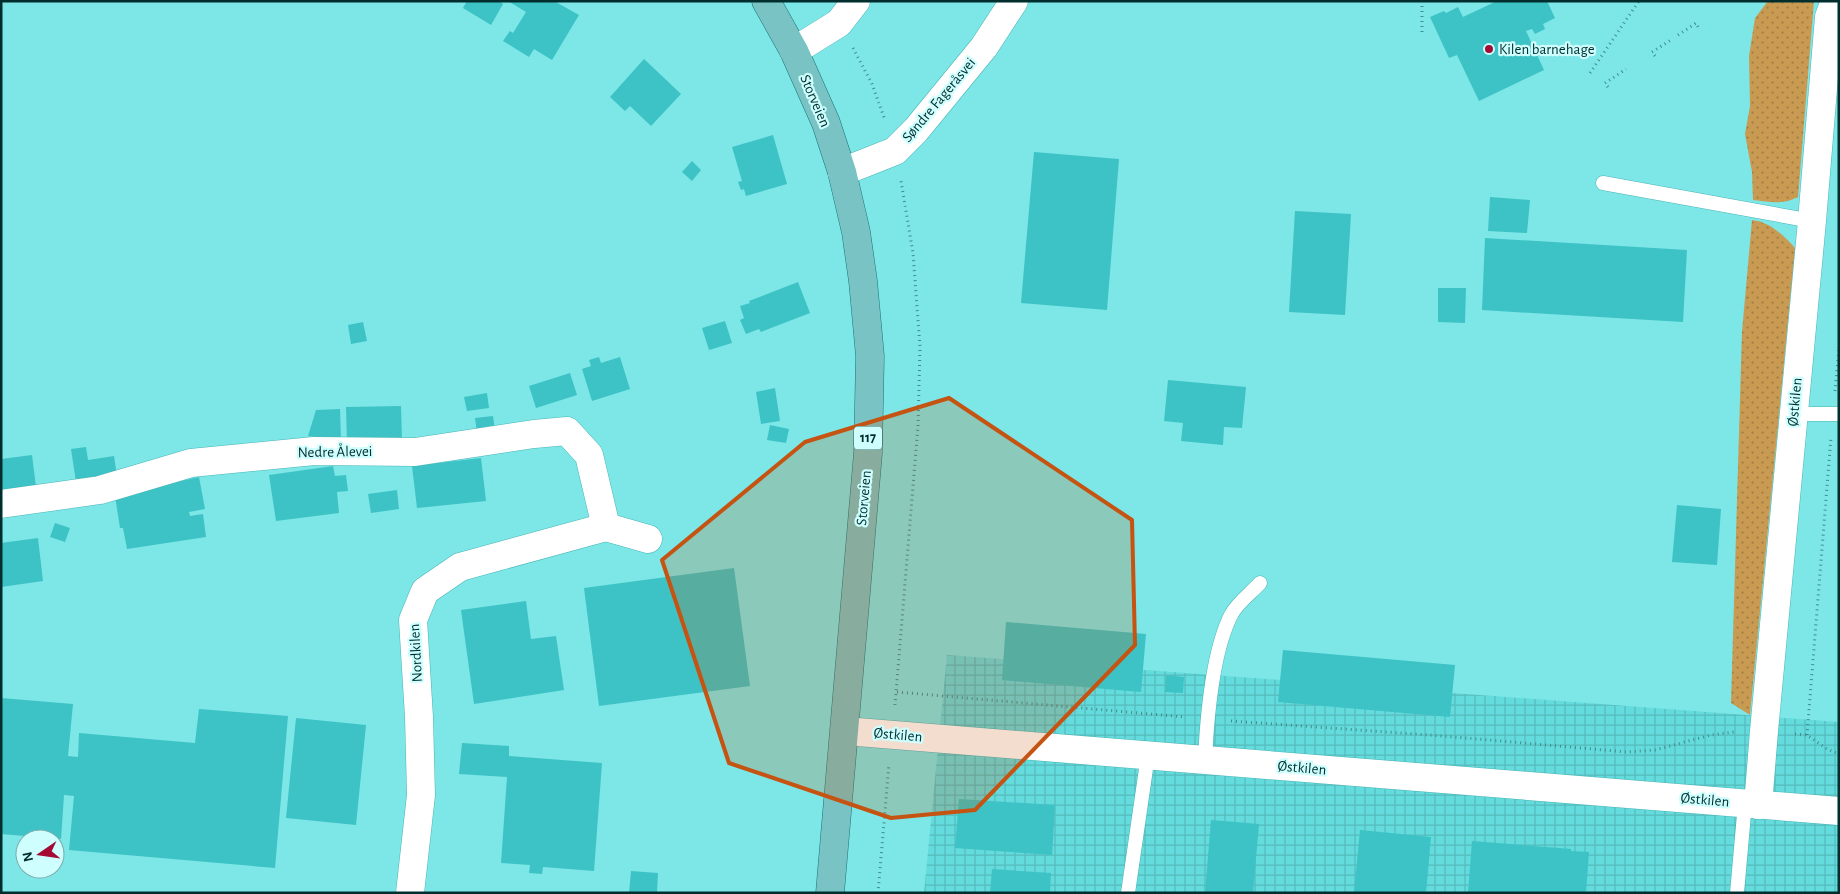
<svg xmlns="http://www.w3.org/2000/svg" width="1840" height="894" viewBox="0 0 1840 894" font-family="'Alegreya Sans',sans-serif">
	<defs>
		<pattern id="industrial-grid" width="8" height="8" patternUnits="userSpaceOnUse" patternTransform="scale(1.25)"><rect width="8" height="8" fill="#64dbdc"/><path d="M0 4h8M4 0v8" fill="none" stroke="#55bcbd"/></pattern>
		<pattern id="grass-dots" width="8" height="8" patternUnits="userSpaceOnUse" patternTransform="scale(1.25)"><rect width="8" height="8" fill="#c99a51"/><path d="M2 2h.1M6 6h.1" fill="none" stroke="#a17e44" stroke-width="1.8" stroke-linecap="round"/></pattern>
	</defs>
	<rect width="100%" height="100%" fill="#7de6e7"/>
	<polygon fill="url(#industrial-grid)" points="947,655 1839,722 1839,893 924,893"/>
	<g fill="url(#grass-dots)">
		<path d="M1768,1H1814L1798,197C1783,205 1770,202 1753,200L1752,172L1745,134L1750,106L1749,56L1755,18Z"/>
		<path d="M1752,220C1770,222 1783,235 1795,248L1750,715L1731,703L1742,332Z"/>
	</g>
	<g fill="#3dc3c5">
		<polygon points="467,1 499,1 503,4 491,25 463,8"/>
		<polygon points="508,1 554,1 579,15 552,60 534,49 529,57 503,41 510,31 513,33 526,12"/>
		<polygon points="1497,1 1547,1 1555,18 1543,24 1545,29 1535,34 1532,29 1526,31 1544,70 1479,101 1457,55 1449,58 1430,17 1444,11 1446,13 1458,7 1463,17"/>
		<polygon points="644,59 681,94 651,126 630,106 625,111 610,97"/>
		<polygon points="773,135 787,184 746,196 744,189 741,190 738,182 742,181 732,147"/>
		<polygon points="1034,152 1119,159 1107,310 1021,303"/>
		<polygon points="692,161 701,170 692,181 682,172"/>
		<polygon points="1490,197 1530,200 1527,233 1488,231"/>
		<polygon points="1295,211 1351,214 1345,315 1289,312"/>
		<polygon points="1485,238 1687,250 1683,322 1482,310"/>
		<polygon points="798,282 810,313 761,332 759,329 746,334 740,320 744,318 740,306 750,303 749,301"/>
		<polygon points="1438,288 1466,288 1465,323 1438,322"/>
		<polygon points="725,321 732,343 709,350 702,328"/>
		<polygon points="363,322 367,341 351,344 348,325"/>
		<polygon points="599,357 601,363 620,357 630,389 592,401 582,369 591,366 589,360"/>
		<polygon points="570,373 577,395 536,408 529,386"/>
		<polygon points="1168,380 1246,387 1242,428 1224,427 1223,445 1181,441 1183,423 1164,421"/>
		<polygon points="775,388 780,421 761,424 756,392"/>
		<polygon points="487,393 489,408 467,411 464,397"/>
		<polygon points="401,406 402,440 347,442 346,407"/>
		<polygon points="340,409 341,440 308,436 316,410"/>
		<polygon points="493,416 495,431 477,433 475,418"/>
		<polygon points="770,425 789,429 786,443 767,440"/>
		<polygon points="86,447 88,460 114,456 117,476 76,482 71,449"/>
		<polygon points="32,455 36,487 1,492 1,459"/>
		<polygon points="481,458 486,501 417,508 412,466"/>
		<polygon points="333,466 335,476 346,475 348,491 337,492 339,513 276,521 269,475"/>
		<polygon points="199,477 205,509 189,512 190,516 203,514 206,537 127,549 123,528 120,528 115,496"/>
		<polygon points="397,490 399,509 371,513 368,494"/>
		<polygon points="1677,505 1721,509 1717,565 1672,562"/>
		<polygon points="55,523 70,528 65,542 50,537"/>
		<polygon points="38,538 43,581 1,587 1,543"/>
		<polygon points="734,568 750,686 599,706 584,588"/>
		<polygon points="526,601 531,639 556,636 564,690 474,704 461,610"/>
		<polygon points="1006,622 1146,634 1141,692 1002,680"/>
		<polygon points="1283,650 1455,665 1450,717 1278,702"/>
		<polygon points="1166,675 1184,677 1183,693 1165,692"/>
		<polygon points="1,698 73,704 68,756 78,757 79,733 195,743 199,709 288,716 275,868 69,850 74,796 64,795 61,839 1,834"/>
		<polygon points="296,718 366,725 356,825 286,818"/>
		<polygon points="462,743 509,746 509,756 602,763 594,871 543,867 542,874 529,873 530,865 501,863 507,777 459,774"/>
		<polygon points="959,799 1055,805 1052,855 955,848"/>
		<polygon points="1211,820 1259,824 1253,893 1205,893"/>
		<polygon points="1360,830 1431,837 1426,893 1354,893"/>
		<polygon points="1472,841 1571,849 1571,851 1589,852 1586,893 1468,893"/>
		<polygon points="992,869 1051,873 1050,893 990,893"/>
		<polygon points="631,871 658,873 657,893 629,893"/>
	</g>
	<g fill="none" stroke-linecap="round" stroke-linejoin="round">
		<g stroke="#49b5b6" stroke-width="15">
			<g id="lane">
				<polyline points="1603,183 1812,221"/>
				<polyline points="1793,414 1839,414"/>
				<path d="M1205,760C1207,717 1212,653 1231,615C1237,603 1251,593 1260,583"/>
				<polyline points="1128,893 1148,755"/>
				<polyline points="1737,893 1745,803"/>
			</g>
		</g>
		<g stroke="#49b5b6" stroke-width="29">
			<g id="street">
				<polyline points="794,51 839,23 856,1"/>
				<polyline points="842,172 895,151 916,130 984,47 1014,1"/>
				<polyline points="1,504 100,490 191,463 314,451 415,452 534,434 567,431 589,455 606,527"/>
				<polyline points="845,731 1839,811"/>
				<polyline points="1758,805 1764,731 1812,221 1829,17 1835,1"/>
				<polyline points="410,893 421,795 419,717 413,620 425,591 460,567 606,527 648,539"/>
			</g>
		</g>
		<g stroke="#167576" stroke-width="29">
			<polyline id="primary" points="766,1 794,51 826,123 842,172 856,232 863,281 870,356 868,453 830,893"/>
		</g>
		<g stroke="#418d8e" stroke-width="3" stroke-dasharray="1 4" stroke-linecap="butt">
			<polyline points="1422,1 1422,33"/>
			<polyline points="1678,35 1696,23 1698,27"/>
			<polyline points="853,48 872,84 885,120"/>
			<polyline points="1655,56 1652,52 1671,40"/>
			<polyline points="1590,73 1639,1"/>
			<polyline points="1608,87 1605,83 1626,69"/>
			<polyline points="1835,391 1839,349"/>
			<polyline points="897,692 1185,717"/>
			<polyline points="895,705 918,426 920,347 913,253 901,181"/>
			<polyline points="1231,721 1443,736 1627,752 1655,750 1711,735 1734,732"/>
			<polyline points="1795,734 1807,735 1827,749 1839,754"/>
			<polyline points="1807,735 1831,437"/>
			<polyline points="878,893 889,764"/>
		</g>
		<use href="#lane" stroke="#fff" stroke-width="14"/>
		<use href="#street" stroke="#fff" stroke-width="28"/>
		<use href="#primary" stroke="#7ac3c4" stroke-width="28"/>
	</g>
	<path fill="#c55311" fill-opacity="0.2" stroke="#c55311" stroke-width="4" stroke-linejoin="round" d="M949,398L1132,520L1135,645L975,810L891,818L729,763L662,560L805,442Z"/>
	<circle fill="#a50a34" stroke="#cefefe" stroke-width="2" cx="1489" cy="49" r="5"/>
	<g text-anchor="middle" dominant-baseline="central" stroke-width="4.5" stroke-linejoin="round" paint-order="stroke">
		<rect fill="#cefefe" stroke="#3e6c6d" stroke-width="1" x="854" y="426.5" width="28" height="23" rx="4"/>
		<g font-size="14" font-weight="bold" fill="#002e2f">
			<text x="868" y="438">117</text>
		</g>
		<g font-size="15" fill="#002e2f" stroke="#cefefe" text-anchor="start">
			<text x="1499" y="49">Kilen barnehage</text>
		</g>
		<g font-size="15" fill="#002e2f" stroke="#cefefe">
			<text transform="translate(939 100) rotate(-50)">Søndre Fageråsvei</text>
			<text transform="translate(815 101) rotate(67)">Storveien</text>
			<text transform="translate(1795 402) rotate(-85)">Østkilen</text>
			<text transform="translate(335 452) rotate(-1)">Nedre Ålevei</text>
			<text transform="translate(864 498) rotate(-85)">Storveien</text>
			<text transform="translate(416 653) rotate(-93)">Nordkilen</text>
			<text transform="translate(898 735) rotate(5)">Østkilen</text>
			<text transform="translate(1302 768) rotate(5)">Østkilen</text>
			<text transform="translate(1705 800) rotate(5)">Østkilen</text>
		</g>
	</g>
	<rect width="1840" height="894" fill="none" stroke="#002e2f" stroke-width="5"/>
	<g transform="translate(40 854) rotate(257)"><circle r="24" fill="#cefefe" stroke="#7cabab"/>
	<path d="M0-4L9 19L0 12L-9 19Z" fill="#a50a34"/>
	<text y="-8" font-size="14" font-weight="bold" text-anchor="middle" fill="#002e2f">N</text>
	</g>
</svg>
